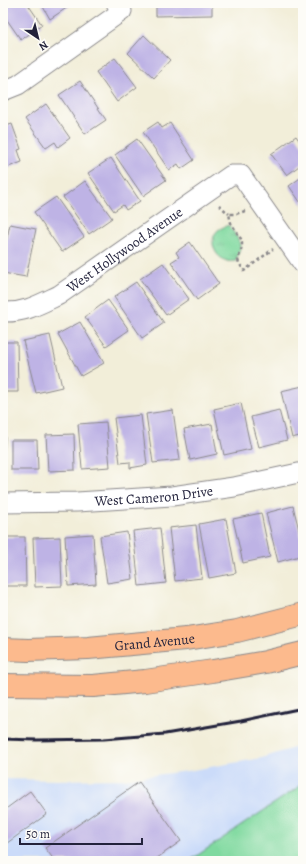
<svg xmlns="http://www.w3.org/2000/svg" width="306" height="864" viewBox="0 0 306 864" font-family="Alegreya,serif">
	<defs>
		<pattern id="park-tufts" width="24" height="20" patternUnits="userSpaceOnUse"><rect width="24" height="20" fill="#7fd99f"/><path d="M3 7l-1-3M5 7V3M7 7l1-3M15 17l-1-3M17 17v-4M19 17l1-3" fill="none" stroke="#6dba8a"/></pattern>
	</defs>
	<rect width="100%" height="100%" fill="#fdfcf7"/>
	<filter id="ink" filterUnits="userSpaceOnUse"><feTurbulence type="fractalNoise" baseFrequency=".025" numOctaves="2"/><feDisplacementMap in="SourceGraphic" scale="8" xChannelSelector="R" yChannelSelector="G"/><feConvolveMatrix kernelMatrix="1 2 1 2 8 2 1 2 1" color-interpolation-filters="sRGB"/></filter>
	<filter id="wash" filterUnits="userSpaceOnUse"><feTurbulence type="fractalNoise" baseFrequency=".012" numOctaves="4" result="noise"/><feDisplacementMap in="SourceGraphic" scale="16" xChannelSelector="R" yChannelSelector="G"/><feGaussianBlur stdDeviation="0.9" result="paint"/><feColorMatrix in="noise" values="0 0 0 0 0 0 0 0 0 0 0 0 0 0 0 0 0 1.4 0 .05"/><feComposite in="paint" operator="in"/></filter>
	<g filter="url(#wash)">
		<rect width="100%" height="100%" fill="#f2eed9"/>
		<polygon fill="#cbdbf9" points="303,745 303,861 3,861 3,779 58,780 124,779 187,771 262,758"/>
		<path fill="url(#park-tufts)" stroke="#507e6d" d="M229,225C233,233 241,239 240,248C239,253 237,257 236,261C233,261 230,262 227,261C214,257 208,240 218,230C221,228 226,226 229,225Z"/>
		<polygon fill="#7fd99f" stroke="#507e6d" points="303,784 303,861 189,861"/>
		<g id="blocks">
			<g fill="#beb3e5">
				<polygon points="3,3 27,3 42,25 21,40 3,14"/>
				<polygon points="45,3 74,3 50,19 42,5"/>
				<polygon points="156,3 212,3 212,15 156,16"/>
				<polygon points="144,35 170,60 154,78 128,53"/>
				<polygon points="115,58 137,87 117,102 96,72"/>
				<polygon points="80,81 106,120 85,134 59,95"/>
				<polygon points="46,104 70,138 58,147 55,142 46,148 25,119"/>
				<polygon points="158,122 162,128 170,123 194,160 181,169 178,164 169,170 143,132"/>
				<polygon points="12,124 21,149 18,150 22,162 3,169 3,127"/>
				<polygon points="296,136 303,146 303,163 287,175 271,154"/>
				<polygon points="137,139 166,180 143,196 115,155"/>
				<polygon points="111,158 140,201 126,210 123,205 114,211 88,173"/>
				<polygon points="303,176 303,206 289,186"/>
				<polygon points="85,181 112,218 89,234 63,197"/>
				<polygon points="56,197 84,237 62,252 34,212"/>
				<polygon points="10,224 36,229 26,277 3,273 3,257"/>
				<polygon points="190,242 219,284 197,300 171,262 179,257 176,252"/>
				<polygon points="163,263 189,299 166,315 140,279"/>
				<polygon points="136,282 164,323 142,338 114,297"/>
				<polygon points="108,300 129,330 106,346 85,317"/>
				<polygon points="80,322 104,363 81,376 58,334"/>
				<polygon points="50,335 62,387 36,393 23,341"/>
				<polygon points="3,342 17,342 18,392 3,392"/>
				<polygon points="303,386 303,435 292,438 281,391"/>
				<polygon points="241,403 251,449 224,455 214,409"/>
				<polygon points="173,410 180,460 153,463 146,414"/>
				<polygon points="279,410 287,440 259,447 251,417"/>
				<polygon points="141,415 147,465 130,468 130,462 120,463 114,418"/>
				<polygon points="3,420 6,421 4,459 3,459"/>
				<polygon points="106,422 110,467 82,469 78,424"/>
				<polygon points="212,424 217,454 190,460 184,429"/>
				<polygon points="74,434 75,470 48,471 46,435"/>
				<polygon points="11,440 37,440 38,470 11,470"/>
				<polygon points="293,506 303,546 303,555 278,562 266,513"/>
				<polygon points="261,513 270,557 243,563 233,519"/>
				<polygon points="226,519 236,573 209,578 199,524"/>
				<polygon points="196,525 202,578 175,581 169,528"/>
				<polygon points="160,528 166,583 139,586 133,531"/>
				<polygon points="127,532 133,579 107,583 100,536"/>
				<polygon points="93,534 96,584 68,586 65,536"/>
				<polygon points="3,537 25,537 26,586 3,586"/>
				<polygon points="60,537 62,586 35,587 33,538"/>
				<polygon points="139,782 181,841 153,861 55,861 45,848"/>
				<polygon points="30,791 47,814 3,846 3,811"/>
			</g>
		</g>
	</g>
	<g filter="url(#ink)">
		<use href="#blocks" fill-opacity="0" stroke="#8a888a" stroke-width="1"/>
		<g fill="none" stroke-linecap="round" stroke-linejoin="round">
			<g stroke="#8a888a" stroke-width="21">
				<g id="minor">
					<polyline points="3,91 18,85 122,11 116,3"/>
					<path id="s1" d="M3,312C25,313 40,304 59,295L231,175H241L303,264"/>
					<path id="s2" d="M3,503L77,502L172,496L234,487L303,472"/>
				</g>
			</g>
			<g stroke="#8a888a" stroke-width="24">
				<g id="trunk">
					<path id="s3" d="M3,649L28,650L88,648L186,639L237,631L303,614"/>
					<polyline points="3,685 93,686 145,681 213,671 266,662 303,653"/>
				</g>
			</g>
			<g stroke="#8a888a" stroke-width="2.5" stroke-dasharray="3 3" stroke-linecap="butt">
				<polyline points="219,205 229,214"/>
				<polyline points="245,211 236,214 229,214 231,223 241,239 242,243 242,247 238,260 239,263 244,271 273,249"/>
			</g>
			<use href="#minor" stroke="#fff" stroke-width="19"/>
			<use href="#trunk" stroke="#fcba8d" stroke-width="22"/>
			<polyline stroke="#22223b" stroke-width="3" points="3,739 36,740 104,739 165,734 241,721 303,708"/>
		</g>
	</g>
	<g text-anchor="middle" dominant-baseline="central" stroke-width="3.5" stroke-linejoin="round" paint-order="stroke">
		<g font-size="14" fill="#22223b" stroke="#fdfcf7">
			<text stroke="none"><textPath href="#s1" startOffset="139">West Hollywood Avenue</textPath></text>
			<text stroke="none"><textPath href="#s2" startOffset="151">West Cameron Drive</textPath></text>
			<text stroke="none"><textPath href="#s3" startOffset="152">Grand Avenue</textPath></text>
		</g>
	</g>
	<rect width="306" height="864" fill="none" stroke="#fdfcf7" stroke-width="16"/>
	<g transform="translate(38 38) rotate(145)" stroke="#fdfcf7" stroke-width="3" paint-order="stroke">
	<path d="M0-3L7 15L0 10L-7 15Z" fill="#22223b"/>
	<text y="-6" font-size="11" font-weight="bold" text-anchor="middle" fill="#22223b">N</text>
	</g>
	<path d="M20 838v6h122v-6" fill="none" stroke="#22223b" stroke-width="2"/>
	<text x="26" y="838" font-size="12" fill="#22223b" stroke="#fdfcf7" stroke-width="3" paint-order="stroke">50 m</text>
</svg>
